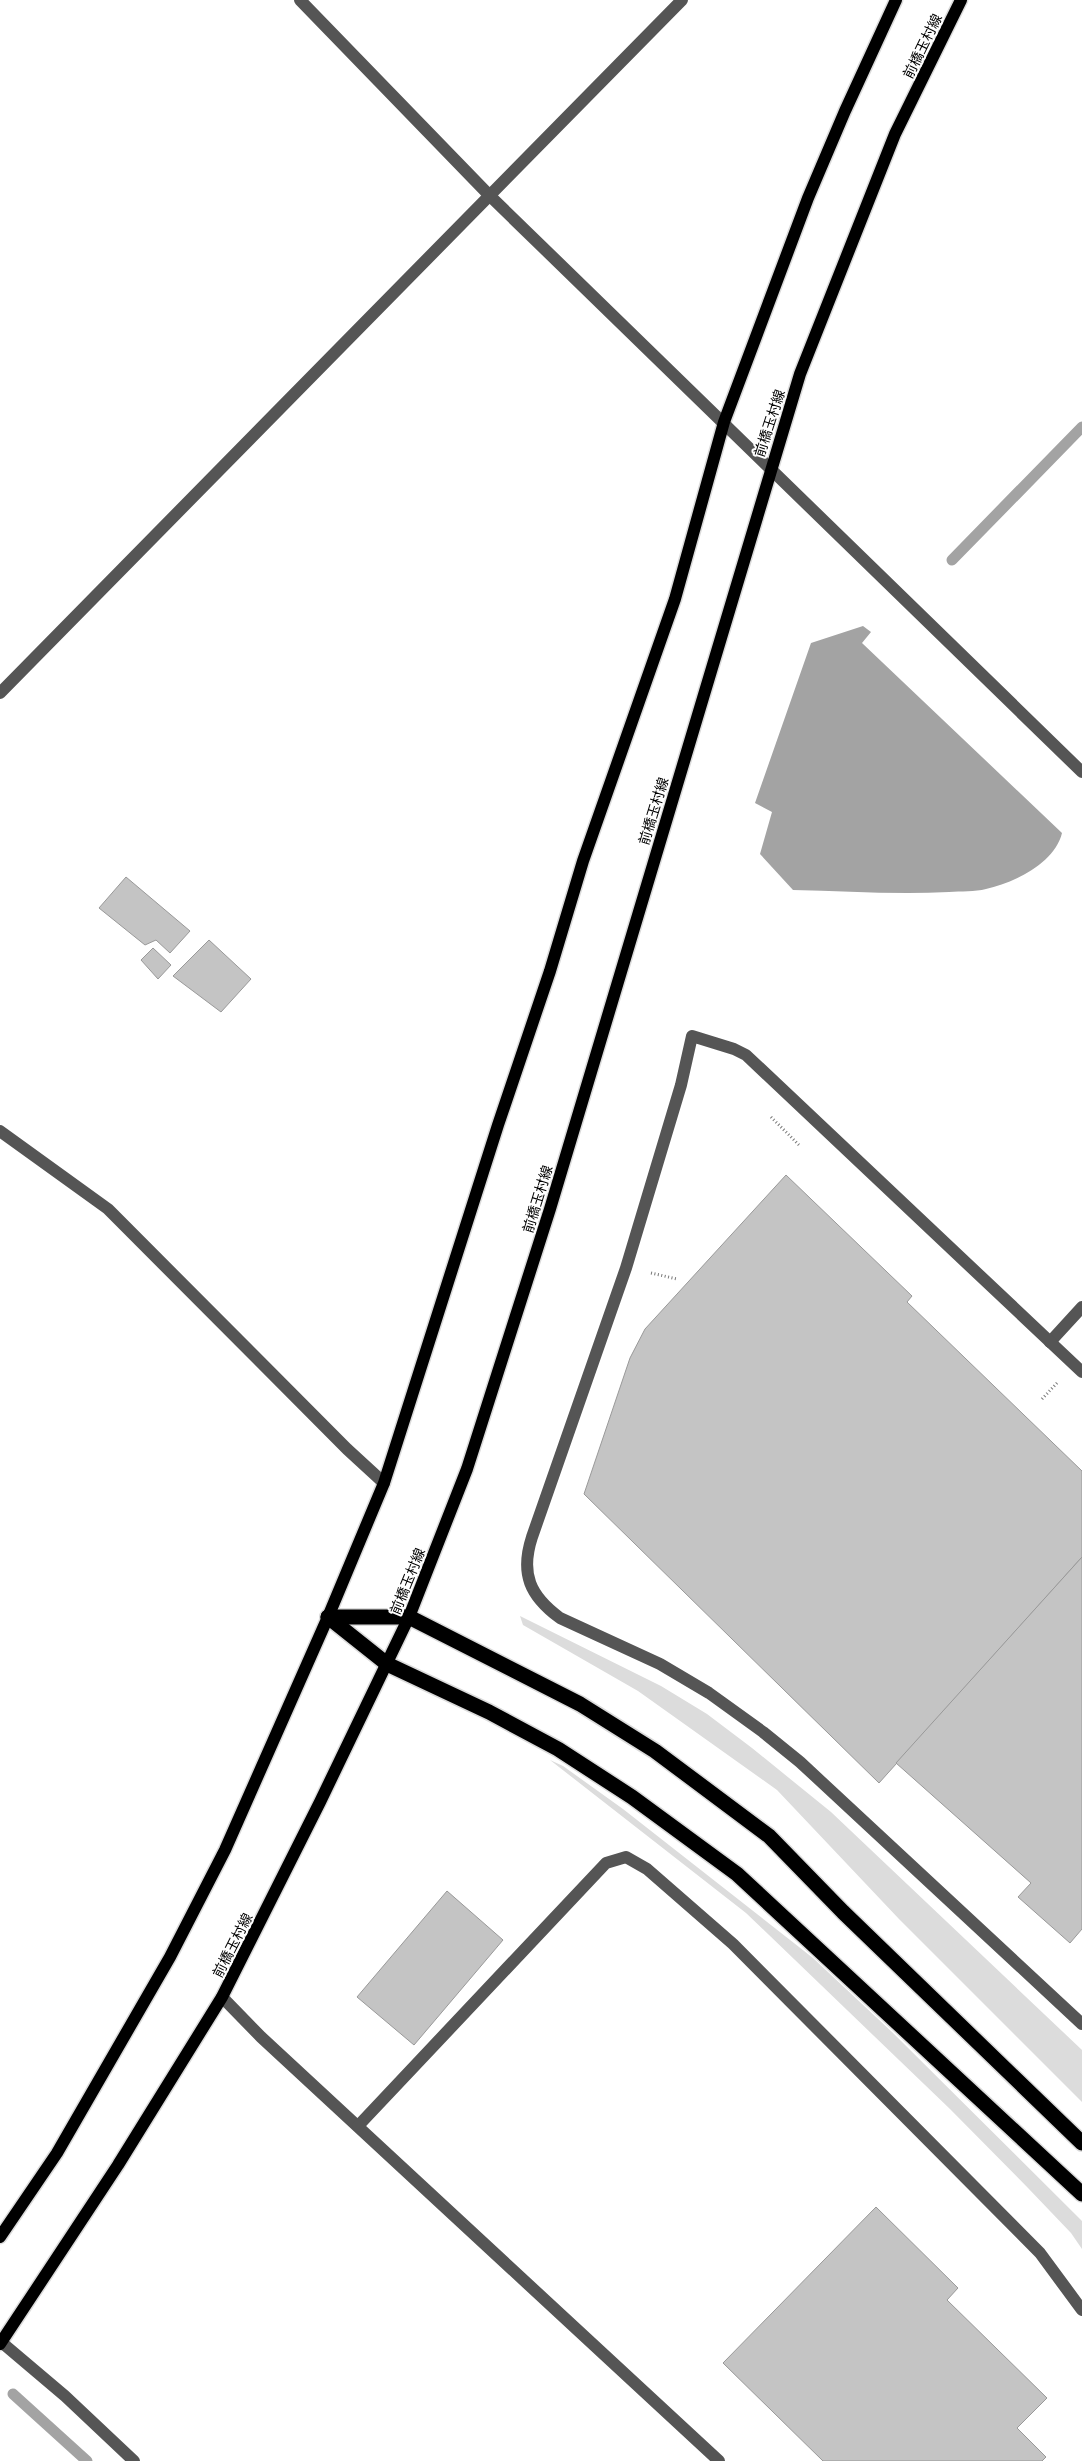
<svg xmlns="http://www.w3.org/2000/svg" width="1082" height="2461" viewBox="0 0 1082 2461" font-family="'Exo 2','Noto Sans JP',sans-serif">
	<rect width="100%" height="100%" fill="#fff"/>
	<g fill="#dcdcdc">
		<polygon points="520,1616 661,1686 707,1714 752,1748 831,1812 1082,2050 1082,2102 899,1919 777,1790 638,1691 523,1625"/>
		<polygon points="550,1760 563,1766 623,1809 813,1958 892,2032 1082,2221 1082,2249 1071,2233 1028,2188 950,2109 746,1913"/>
	</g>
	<path fill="#a3a3a3" d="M863,626L871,632L862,643L1062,833C1055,863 1014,883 986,889C975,892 961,891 949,892C897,895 845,891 793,890L760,854L772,812L755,803L811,643Z"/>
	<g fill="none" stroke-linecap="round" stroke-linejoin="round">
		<g stroke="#a3a3a3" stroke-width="11">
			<polyline points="952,560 1082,427"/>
			<polyline points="13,2394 87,2461"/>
		</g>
	</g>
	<g fill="#c4c4c4" stroke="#999">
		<polygon points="126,877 190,931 170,953 156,940 145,945 99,908"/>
		<polygon points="209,940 251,979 221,1012 173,976"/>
		<polygon points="153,948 171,965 158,979 141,960"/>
		<polygon points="786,1175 912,1296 907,1302 1082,1471 1082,1557 879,1783 584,1494 630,1358 645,1329"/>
		<polygon points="1082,1557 1082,1929 1070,1943 1018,1897 1031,1883 896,1763"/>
		<polygon points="447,1891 503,1940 414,2045 357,1997"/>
		<polygon points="876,2207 958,2288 947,2300 1047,2398 1017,2428 1046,2457 1042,2461 823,2461 723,2363"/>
	</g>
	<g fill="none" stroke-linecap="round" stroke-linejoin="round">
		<g stroke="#dbdbdb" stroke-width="15">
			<g id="major">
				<polyline points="0,2237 57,2153 170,1957 225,1850 328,1617 384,1483 498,1125 550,971 583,861 675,599 724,422 808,198 845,111 896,0"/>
				<polyline points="0,2344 118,2165 222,1997 320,1802 409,1617 467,1469 550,1209 800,374 895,134 961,0"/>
			</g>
		</g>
		<g stroke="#dbdbdb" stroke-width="18">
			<g id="highway">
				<polyline points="328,1617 387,1664 489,1712 558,1749 632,1797 737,1874 1082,2194"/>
				<polyline points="328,1617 409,1617 580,1704 655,1751 769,1836 843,1912 1082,2143"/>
			</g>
		</g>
		<g stroke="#777" stroke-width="3" stroke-dasharray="1 2.5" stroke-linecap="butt">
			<polyline points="771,1117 799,1145"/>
			<polyline points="651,1273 677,1279"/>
			<polyline points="1042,1399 1057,1383"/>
		</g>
		<g stroke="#555" stroke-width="12">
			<polyline points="300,0 490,196 1082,772"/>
			<polyline points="0,693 682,0"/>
			<polyline points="0,1131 108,1209 347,1449 384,1483"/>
			<polyline points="1050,1342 1082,1307"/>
			<path d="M1082,1372L746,1055L734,1049L692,1036L681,1085L626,1268L532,1537C520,1574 530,1596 560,1618L660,1664L709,1693L763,1732L800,1762L1082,2024"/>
			<polyline points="222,1997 261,2037 719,2461"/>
			<polyline points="358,2126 606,1863 626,1857 647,1869 733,1944 1040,2253 1082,2310"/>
			<polyline points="0,2341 65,2396 134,2461"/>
		</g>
		<use href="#major" stroke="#000" stroke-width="12"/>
		<use href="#highway" stroke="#000" stroke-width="15"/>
	</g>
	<g text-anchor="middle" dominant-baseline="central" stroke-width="4" stroke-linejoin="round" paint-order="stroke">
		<g font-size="14" fill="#000" stroke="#fff">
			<text transform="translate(922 46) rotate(-64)">前橋玉村線</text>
			<text transform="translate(769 423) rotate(-72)">前橋玉村線</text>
			<text transform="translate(653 811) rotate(-73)">前橋玉村線</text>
			<text transform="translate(537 1199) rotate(-73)">前橋玉村線</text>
			<text transform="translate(407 1581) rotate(-68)">前橋玉村線</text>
			<text transform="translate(232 1945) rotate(-63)">前橋玉村線</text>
		</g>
	</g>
</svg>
